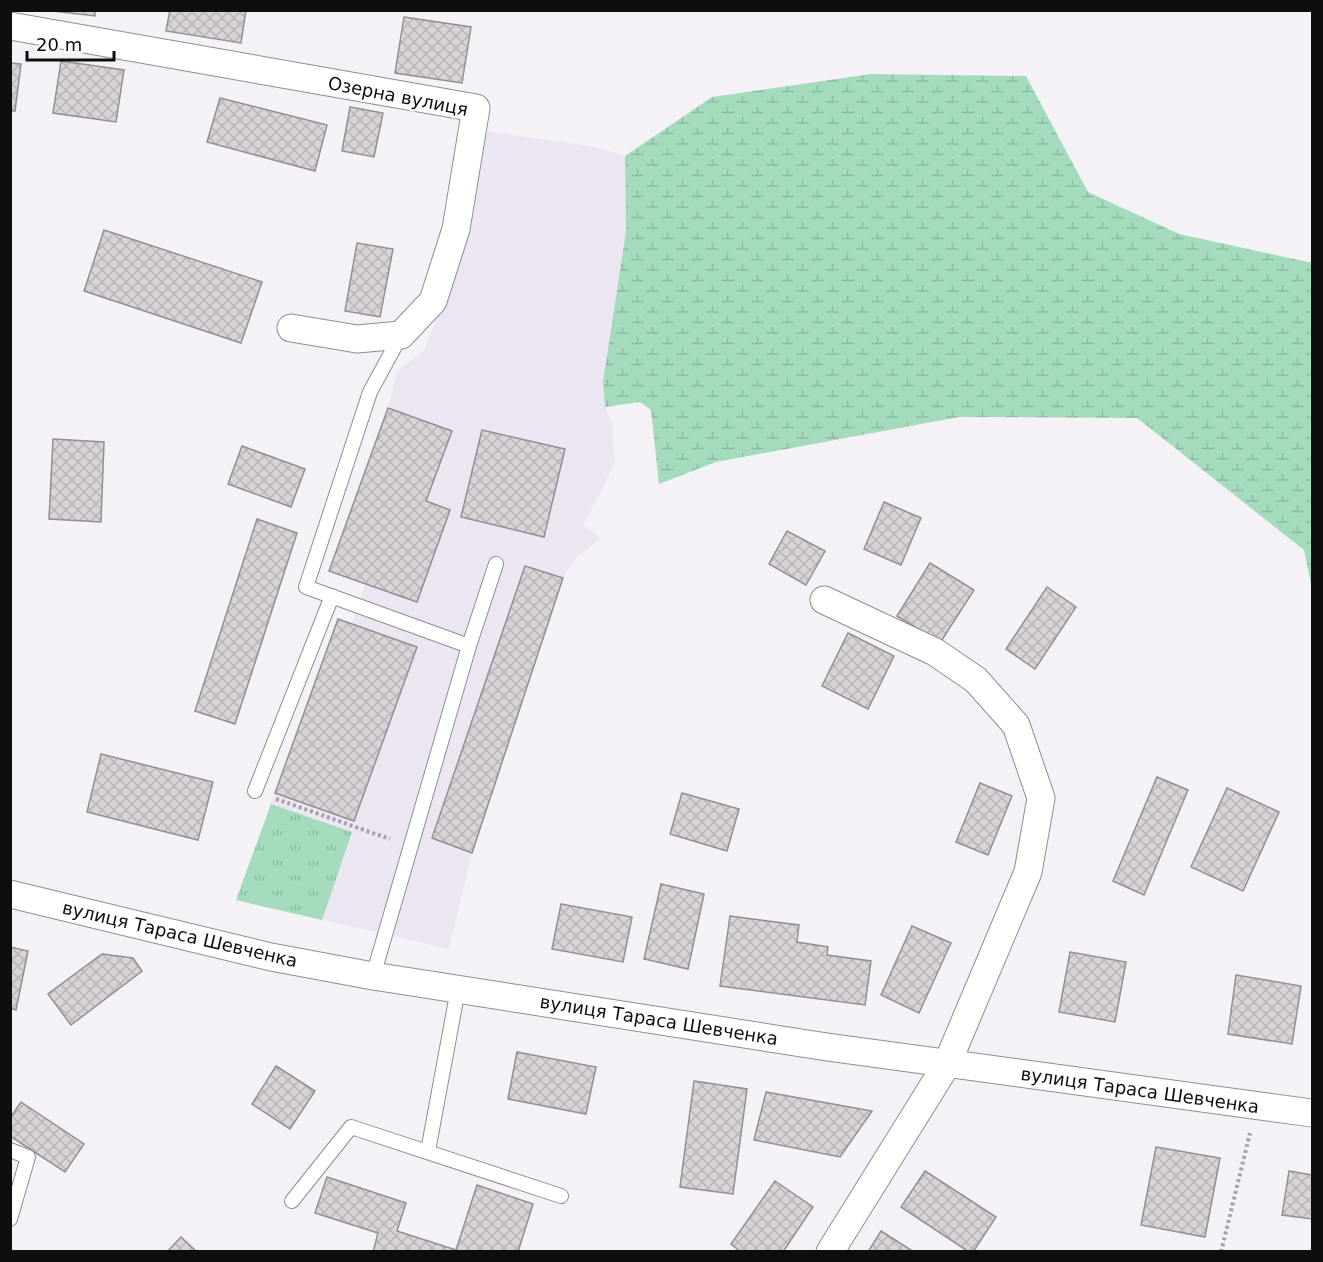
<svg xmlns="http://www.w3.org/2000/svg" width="1323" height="1262" viewBox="0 0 1323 1262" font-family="'DejaVu Sans',sans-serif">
	<defs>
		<pattern id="grass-tufts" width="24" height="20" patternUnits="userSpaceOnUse" patternTransform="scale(1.5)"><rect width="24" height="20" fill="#a5dbbd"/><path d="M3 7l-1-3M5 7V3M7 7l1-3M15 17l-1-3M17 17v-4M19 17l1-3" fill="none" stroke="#8dbba1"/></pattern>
		<pattern id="wetland-marsh" width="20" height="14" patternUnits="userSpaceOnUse" patternTransform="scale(1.5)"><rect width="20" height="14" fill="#a5dbbd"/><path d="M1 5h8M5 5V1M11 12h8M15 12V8" fill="none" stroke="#8dbba1"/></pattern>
		<pattern id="building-cross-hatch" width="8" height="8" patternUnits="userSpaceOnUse" patternTransform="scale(1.5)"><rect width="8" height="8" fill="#d8d3d7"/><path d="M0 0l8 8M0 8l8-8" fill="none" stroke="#b8b4b7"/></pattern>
	</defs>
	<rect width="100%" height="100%" fill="#f5f2f7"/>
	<polygon fill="#ece6f2" points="479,130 596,147 625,156 626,231 603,382 605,407 612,423 615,460 603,489 583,524 601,538 574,560 563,578 472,853 449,949 236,900 338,619 352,623 365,584 329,571 388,408 397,371 425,350 458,257"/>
	<polygon fill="url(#grass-tufts)" points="271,804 352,832 322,920 236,900"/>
	<polygon fill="url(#wetland-marsh)" points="871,74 1026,76 1088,192 1179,234 1312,263 1312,589 1304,550 1137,418 959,417 716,462 659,484 651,410 640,402 605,407 603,382 626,231 625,156 712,97"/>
	<g fill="url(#building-cross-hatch)" stroke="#928e91" stroke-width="1.5">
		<polygon points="44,10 95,10 95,16"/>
		<polygon points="170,10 246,10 241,43 166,31"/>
		<polygon points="404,17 471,27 462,83 395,73"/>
		<polygon points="61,61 124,70 116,122 53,113"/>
		<polygon points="10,63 21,64 15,111 10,111"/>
		<polygon points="220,98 327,125 315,171 207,142"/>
		<polygon points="350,107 383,113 374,157 342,151"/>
		<polygon points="104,230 262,282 241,343 84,291"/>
		<polygon points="357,243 393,249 380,317 345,311"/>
		<polygon points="388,408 452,431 426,501 450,510 417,602 329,571"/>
		<polygon points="482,430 565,449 544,537 461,517"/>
		<polygon points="53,439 104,442 101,522 49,519"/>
		<polygon points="242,446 305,469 291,507 228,484"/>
		<polygon points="884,502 921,518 901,565 864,549"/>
		<polygon points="257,519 297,533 235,724 195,711"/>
		<polygon points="787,531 825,551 806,585 769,564"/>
		<polygon points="930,563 974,590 940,643 897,616"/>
		<polygon points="525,566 563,578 472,853 432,838"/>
		<polygon points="1047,587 1076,607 1035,669 1006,649"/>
		<polygon points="338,619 417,647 354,821 275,793"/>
		<polygon points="848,633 894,656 868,709 822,686"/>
		<polygon points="101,754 213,782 198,840 87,812"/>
		<polygon points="1157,777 1188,790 1144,895 1113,881"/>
		<polygon points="980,783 1012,796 988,855 956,842"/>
		<polygon points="1227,788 1279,812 1243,891 1191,867"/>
		<polygon points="682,793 739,809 727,851 670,834"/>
		<polygon points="661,884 704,894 688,969 644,959"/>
		<polygon points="561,904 632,917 623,962 552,949"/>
		<polygon points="730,916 799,925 797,942 828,947 827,955 871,961 865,1005 720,986"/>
		<polygon points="912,926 951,943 919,1013 881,995"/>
		<polygon points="10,947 28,951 16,1010 10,1008"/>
		<polygon points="1070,952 1126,962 1115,1022 1059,1012"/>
		<polygon points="102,954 133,958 142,971 71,1025 48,994"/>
		<polygon points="1236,975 1301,986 1292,1044 1228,1034"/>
		<polygon points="517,1052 596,1067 586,1114 508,1099"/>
		<polygon points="276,1066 315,1091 290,1129 252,1104"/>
		<polygon points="694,1081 747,1089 733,1194 680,1187"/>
		<polygon points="766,1092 872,1111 840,1157 754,1140"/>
		<polygon points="21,1102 84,1144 65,1172 10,1136 10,1118"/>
		<polygon points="1156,1147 1220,1158 1205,1237 1141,1225"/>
		<polygon points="925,1171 996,1217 973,1252 969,1252 901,1207"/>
		<polygon points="1289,1171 1312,1175 1312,1219 1282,1215"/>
		<polygon points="327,1177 406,1203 397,1231 456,1250 477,1185 533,1204 518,1252 373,1252 378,1233 315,1213"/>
		<polygon points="775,1181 813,1207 783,1252 741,1252 731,1244"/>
		<polygon points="881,1231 914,1252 868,1252"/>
		<polygon points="181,1237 197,1252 167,1252"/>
	</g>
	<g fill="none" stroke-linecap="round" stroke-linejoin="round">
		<g stroke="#8f8d92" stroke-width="16">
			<g id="lane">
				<polyline points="401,335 370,392 306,587 469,646"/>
				<polyline points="255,791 332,596"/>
				<polyline points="373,976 469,646 496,564"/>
				<polyline points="10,1150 28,1157 10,1219"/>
				<polyline points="428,1151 458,989"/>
				<polyline points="292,1201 351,1127 561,1196"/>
			</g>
		</g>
		<g stroke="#8f8d92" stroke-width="29">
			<g id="street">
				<polyline points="10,26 476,108 456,229 433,301 401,335 357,339 291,328"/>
				<polyline points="824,600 935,652 976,680 1016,725 1041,798 1028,872 947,1064 830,1252"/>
				<polyline points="10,894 271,957 373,976 827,1047 1312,1113"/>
			</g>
		</g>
		<g stroke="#a5a3a7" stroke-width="4" stroke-dasharray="3 3" stroke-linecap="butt">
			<polyline points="276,799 390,839"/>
			<polyline points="1221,1252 1250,1133"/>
		</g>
		<use href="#lane" stroke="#fff" stroke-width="14"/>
		<use href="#street" stroke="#fff" stroke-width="27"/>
	</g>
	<g text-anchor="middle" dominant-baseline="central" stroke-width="4.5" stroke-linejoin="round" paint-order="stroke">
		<g font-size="18" fill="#0e0d0f" stroke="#fff">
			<text transform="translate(398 96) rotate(11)">Озерна вулиця</text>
			<text transform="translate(180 934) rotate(13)">вулиця Тараса Шевченка</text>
			<text transform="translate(659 1020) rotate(9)">вулиця Тараса Шевченка</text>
			<text transform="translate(1140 1090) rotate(8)">вулиця Тараса Шевченка</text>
		</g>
	</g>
	<rect width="1323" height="1262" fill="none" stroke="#0e0d0f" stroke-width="24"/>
	<path d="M27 51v9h87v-9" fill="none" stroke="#0e0d0f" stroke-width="3"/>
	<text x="36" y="51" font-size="18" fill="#0e0d0f" stroke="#ffffff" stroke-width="4.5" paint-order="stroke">20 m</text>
</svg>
